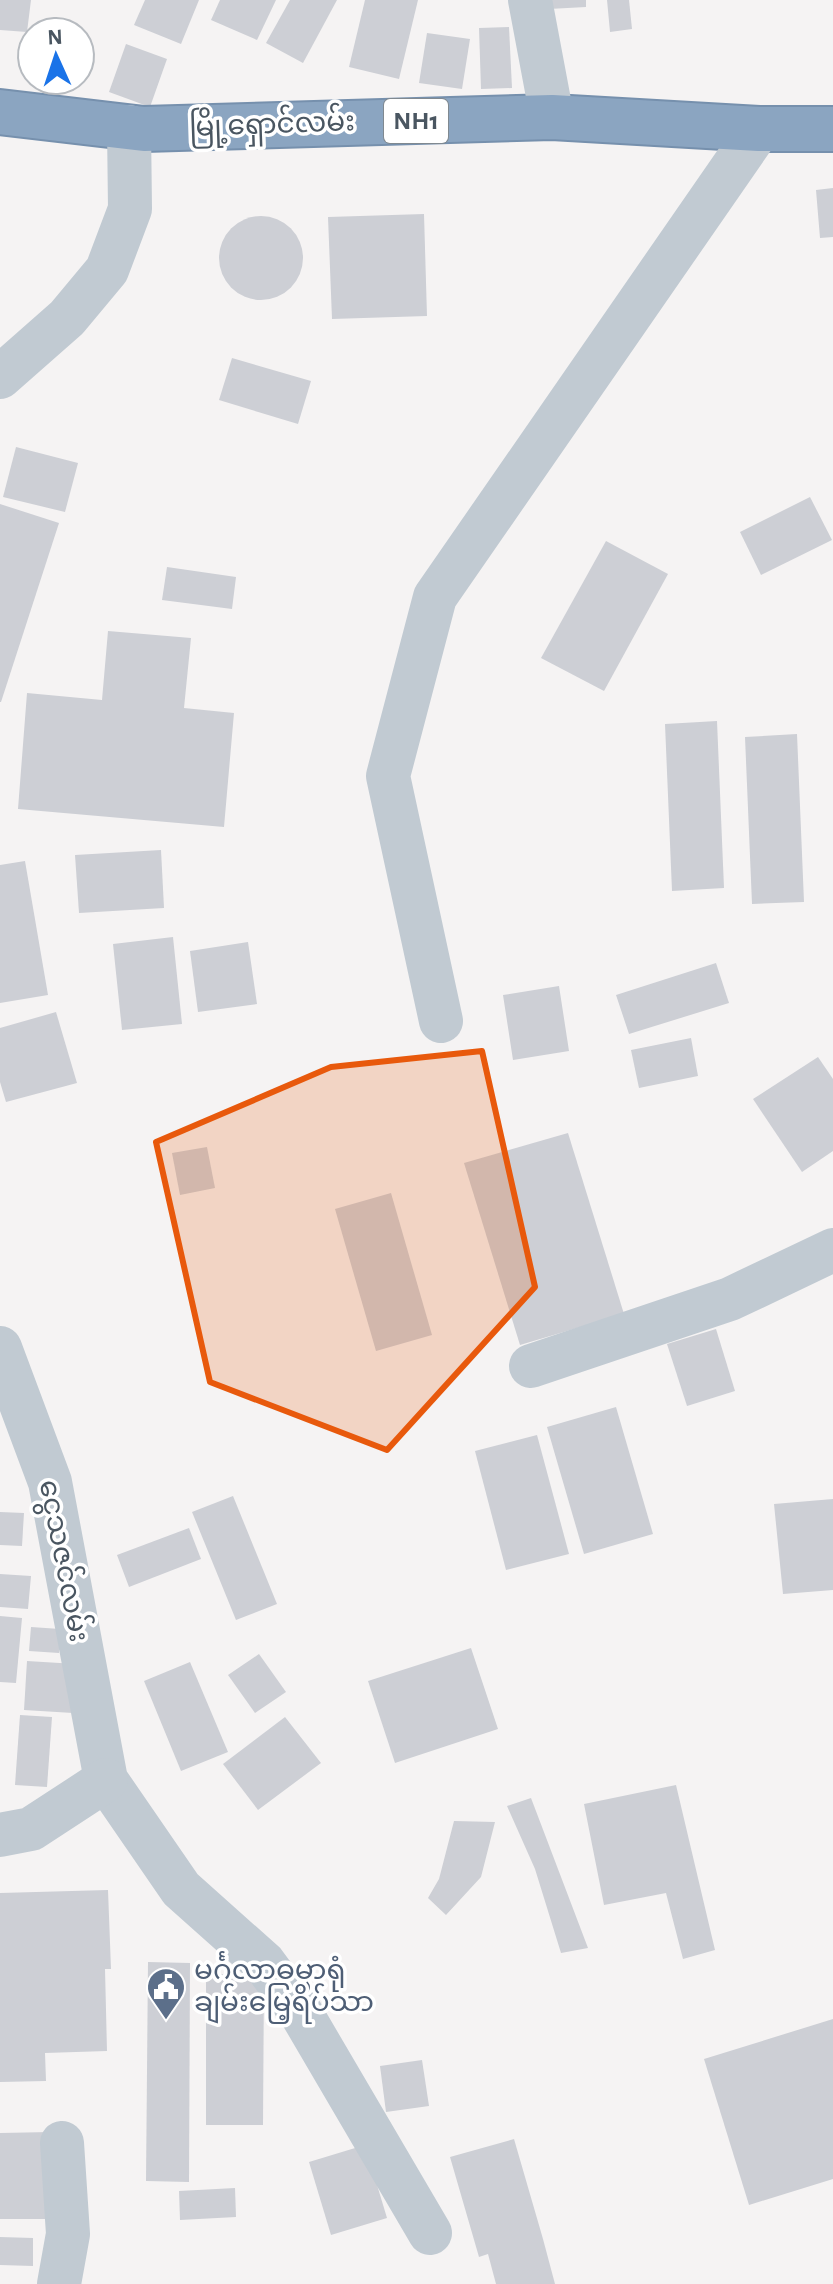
<svg xmlns="http://www.w3.org/2000/svg" width="833" height="2284" viewBox="0 0 833 2284" font-family="'Alegreya Sans','Noto Sans Myanmar',sans-serif">
	<rect width="100%" height="100%" fill="#f5f3f3"/>
	<g fill="#cdcfd5">
		<polygon points="0,0 31,0 27,32 0,30"/>
		<polygon points="145,0 199,0 181,44 134,25"/>
		<polygon points="220,0 276,0 257,40 211,20"/>
		<polygon points="290,0 337,0 303,63 266,43"/>
		<polygon points="365,0 418,0 399,79 349,67"/>
		<polygon points="549,0 586,0 586,7 549,9"/>
		<polygon points="607,0 629,0 632,29 610,32"/>
		<polygon points="509,27 512,88 481,89 479,28"/>
		<polygon points="427,33 470,39 462,89 419,83"/>
		<polygon points="126,44 167,59 150,107 109,92"/>
		<polygon points="833,188 833,237 820,238 816,190"/>
		<polygon points="424,214 427,316 332,319 328,217"/>
		<circle cx="261" cy="258" r="42"/>
		<polygon points="232,358 311,381 298,424 219,400"/>
		<polygon points="16,447 78,463 65,512 3,497"/>
		<polygon points="810,497 832,540 761,575 740,532"/>
		<polygon points="0,504 59,523 1,702 0,702"/>
		<polygon points="606,541 668,574 604,691 541,658"/>
		<polygon points="167,567 236,577 232,609 162,600"/>
		<polygon points="108,631 191,638 184,708 234,713 224,827 18,809 27,693 102,700"/>
		<polygon points="717,721 724,888 672,891 665,724"/>
		<polygon points="797,734 804,902 752,904 745,737"/>
		<polygon points="161,850 164,908 79,913 75,855"/>
		<polygon points="25,861 48,995 0,1003 0,865"/>
		<polygon points="173,937 182,1024 122,1030 113,944"/>
		<polygon points="248,942 257,1004 198,1012 190,951"/>
		<polygon points="716,963 729,1003 629,1034 616,995"/>
		<polygon points="559,986 569,1051 513,1060 503,995"/>
		<polygon points="56,1012 77,1083 6,1102 0,1082 0,1028"/>
		<polygon points="691,1038 698,1076 639,1088 631,1050"/>
		<polygon points="818,1057 833,1079 833,1151 802,1172 753,1099"/>
		<polygon points="568,1133 624,1314 520,1345 464,1163"/>
		<polygon points="207,1147 215,1188 180,1195 172,1153"/>
		<polygon points="391,1193 432,1335 376,1351 335,1209"/>
		<polygon points="716,1329 735,1391 687,1406 667,1344"/>
		<polygon points="616,1407 653,1534 584,1554 547,1427"/>
		<polygon points="537,1435 569,1554 506,1570 475,1451"/>
		<polygon points="233,1496 277,1604 236,1620 192,1512"/>
		<polygon points="833,1499 833,1590 783,1594 774,1504"/>
		<polygon points="0,1512 24,1513 22,1546 0,1545"/>
		<polygon points="189,1528 201,1559 129,1587 117,1555"/>
		<polygon points="0,1574 31,1576 28,1609 0,1607"/>
		<polygon points="0,1616 22,1618 16,1683 0,1682"/>
		<polygon points="31,1627 60,1629 59,1653 29,1651"/>
		<polygon points="471,1648 498,1729 395,1763 368,1681"/>
		<polygon points="259,1654 286,1692 255,1713 228,1675"/>
		<polygon points="27,1661 76,1664 73,1713 24,1710"/>
		<polygon points="190,1662 228,1752 181,1771 144,1681"/>
		<polygon points="20,1715 52,1717 47,1787 15,1785"/>
		<polygon points="285,1717 321,1763 258,1810 223,1764"/>
		<polygon points="676,1785 715,1950 683,1959 666,1893 604,1905 584,1804"/>
		<polygon points="531,1798 588,1948 561,1953 535,1869 507,1806"/>
		<polygon points="454,1821 495,1822 481,1877 446,1915 428,1898 439,1879"/>
		<polygon points="108,1890 111,1969 105,1969 107,2051 45,2053 46,2081 0,2082 0,1893"/>
		<polygon points="148,1962 190,1963 189,2182 146,2181"/>
		<polygon points="206,1974 264,1975 263,2125 206,2125"/>
		<polygon points="833,2019 833,2179 749,2205 704,2059"/>
		<polygon points="422,2060 429,2106 386,2112 380,2066"/>
		<polygon points="51,2132 53,2219 0,2219 0,2133"/>
		<polygon points="514,2139 543,2239 555,2284 496,2284 488,2254 479,2257 450,2157"/>
		<polygon points="365,2145 387,2218 331,2235 309,2162"/>
		<polygon points="235,2188 236,2217 180,2220 179,2191"/>
		<polygon points="0,2237 33,2238 33,2266 0,2265"/>
	</g>
	<g fill="none" stroke-linecap="round" stroke-linejoin="round">
		<g stroke="#7690ad" stroke-width="48">
			<polyline id="highway" points="0,112 144,129 552,117 759,129 833,129"/>
		</g>
		<g stroke="#c1cad2" stroke-width="44">
			<polyline points="530,0 552,117"/>
			<polyline points="0,377 67,318 107,270 130,209 129,127"/>
			<polyline points="441,1021 388,776 435,597 759,129"/>
			<polyline points="0,1348 50,1482 106,1780 181,1889 264,1963 301,2013 430,2233"/>
			<polyline points="531,1366 730,1299 833,1250"/>
			<polyline points="0,1835 31,1829 106,1780"/>
			<polyline points="59,2284 68,2234 62,2143"/>
		</g>
		<use href="#highway" stroke="#8ba5c1" stroke-width="44"/>
	</g>
	<path fill="#e8590c" fill-opacity="0.2" stroke="#e8590c" stroke-width="6" stroke-linejoin="round" d="M482,1051L535,1287L387,1450L210,1382L156,1142L331,1067Z"/>
	<defs>
		<g id="civic-pin" transform="scale(2)"><path d="M0 17L-7.5 6A9.5 9.5 0 1 1 7.5 6Z" fill="#5c6f8a" stroke="#fff"/><path d="M-.6-6.5H3V-4.5H.6V-3L4-1V1h2V6H-6V1h2V-1L-.6-3ZM-1.2 2.5V6h2.4V2.5Z" fill="#fff"/></g>
	</defs>
	<g fill-rule="evenodd">
		<use href="#civic-pin" x="166" y="1987"/>
	</g>
	<g text-anchor="middle" dominant-baseline="central" stroke-width="7" stroke-linejoin="round" paint-order="stroke">
		<rect fill="#fff" stroke="#808990" stroke-width="2" x="384" y="99" width="64" height="44" rx="6"/>
		<g font-size="26" font-weight="bold" fill="#4a5661">
			<text x="416" y="121">NH1</text>
		</g>
		<g font-size="28" fill="#4a5661" stroke="#fff">
			<text transform="translate(272 125) rotate(-2)">မြို့ရှောင်လမ်း</text>
			<text transform="translate(63 1561) rotate(79)">ငွေသဇင်လမ်း</text>
		</g>
		<g font-size="28" fill="#4e5e75" stroke="#fff" text-anchor="start">
			<text x="194" y="1971">မင်္ဂလာဓမ္မာရုံ<tspan x="194" dy="32">ချမ်းမြေ့ရိပ်သာ</tspan></text>
		</g>
	</g>
	<g transform="translate(56 56) rotate(357)"><circle r="38" fill="#ffffff" stroke="#b7bbc0" stroke-width="2"/>
	<path d="M0-6L14 30L0 20L-14 30Z" fill="#1a73e8"/>
	<text y="-12" font-size="22" font-weight="bold" text-anchor="middle" fill="#4a5661">N</text>
	</g>
</svg>
